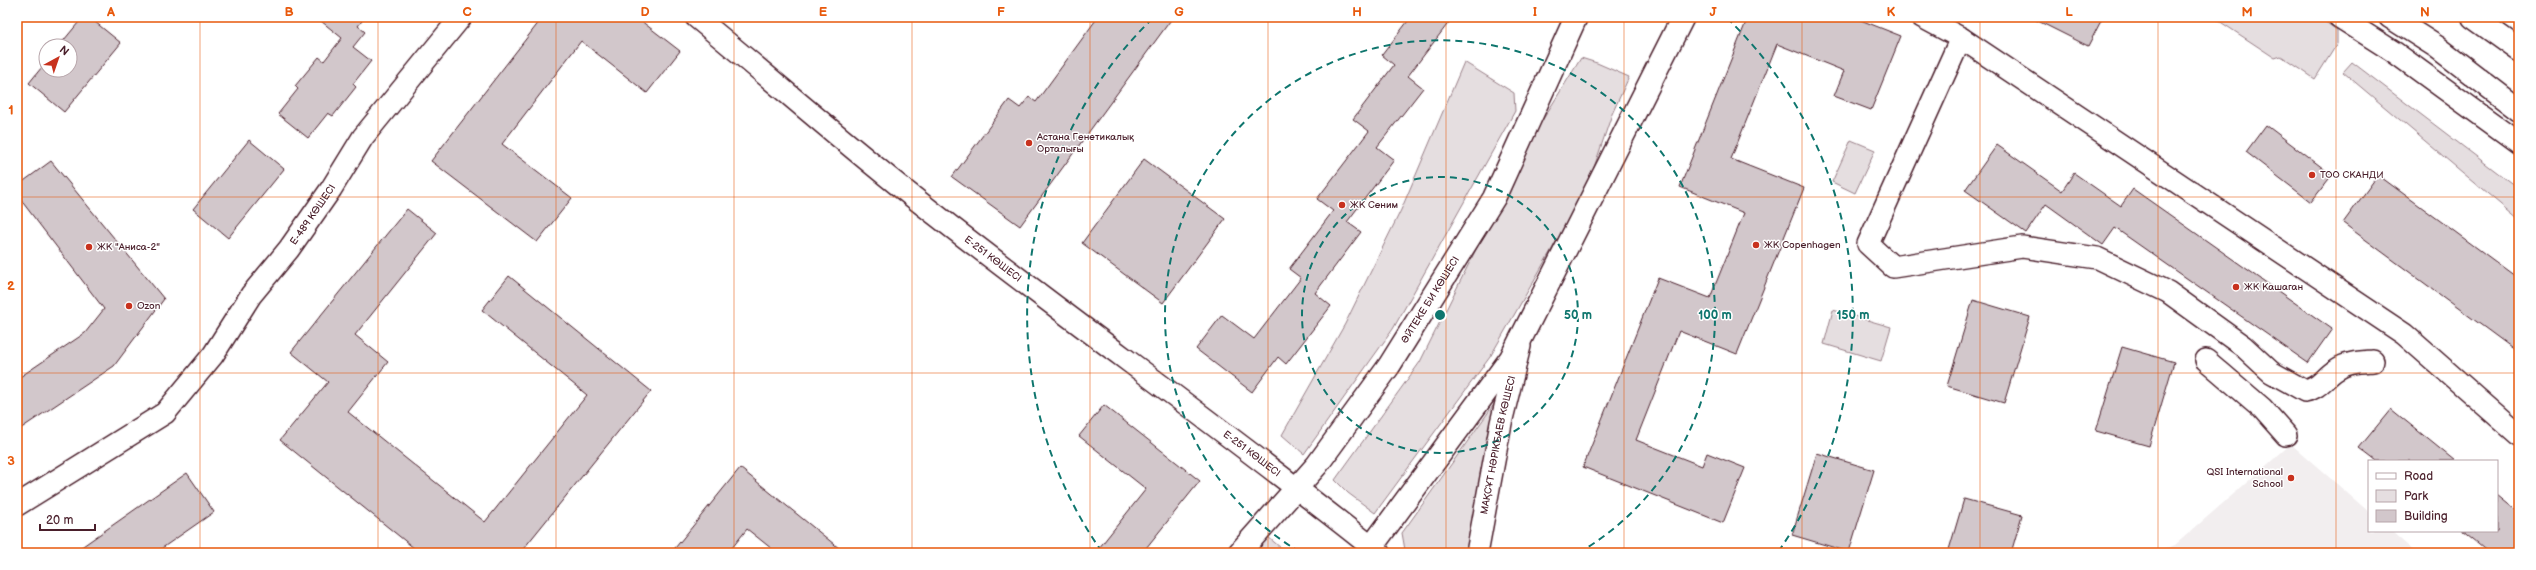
<svg xmlns="http://www.w3.org/2000/svg" width="2536" height="570" viewBox="0 0 2536 570" font-family="'Balsamiq Sans',sans-serif">
	<rect width="100%" height="100%" fill="#fff"/>
	<filter id="ink" filterUnits="userSpaceOnUse"><feTurbulence type="fractalNoise" baseFrequency=".025" numOctaves="2"/><feDisplacementMap in="SourceGraphic" scale="8" xChannelSelector="R" yChannelSelector="G"/><feConvolveMatrix kernelMatrix="1 2 1 2 8 2 1 2 1" color-interpolation-filters="sRGB"/></filter>
	<g filter="url(#ink)">
		<polygon fill="#f2eeef" points="2291,444 2369,512 2369,531 2391,531 2416,553 2155,553 2175,545"/>
		<g fill="#e5dee0" stroke="#987e86">
			<polygon points="2213,17 2318,17 2337,30 2337,44 2315,79 2281,56 2275,58"/>
			<polygon points="1581,58 1597,63 1629,77 1612,114 1587,188 1490,357 1375,513 1348,493 1335,480 1420,362 1532,137"/>
			<polygon points="1464,62 1514,93 1515,111 1393,329 1304,454 1282,435 1345,324 1401,210"/>
			<polygon points="2352,62 2519,189 2519,220 2343,72"/>
			<polygon points="1851,140 1875,150 1855,193 1832,182"/>
			<polygon points="1833,310 1891,327 1881,361 1824,344"/>
			<polygon points="1500,396 1471,553 1409,553 1405,550 1402,533"/>
			<polygon points="1268,537 1287,553 1254,553"/>
		</g>
		<g fill="#d2c7cb" stroke="#4a1f2b">
			<polygon points="83,17 89,17 121,43 64,112 29,83 46,62 46,70 70,70 70,46 59,46"/>
			<polygon points="316,17 365,17 358,26 365,32 353,47 371,61 353,84 356,87 333,116 328,113 308,138 278,114 298,89 295,86 319,57 324,61 342,38"/>
			<polygon points="543,17 636,17 680,51 647,93 581,41 502,144 572,198 537,242 431,161"/>
			<polygon points="1098,17 1173,17 1020,226 952,177 1009,100 1020,108 1029,97 1036,102"/>
			<polygon points="1411,17 1453,17 1408,76 1423,88 1377,147 1394,160 1347,222 1361,232 1315,293 1331,306 1286,364 1278,357 1252,392 1196,349 1222,315 1254,339 1301,278 1289,269 1333,211 1317,199 1369,131 1353,119 1394,65 1382,55"/>
			<polygon points="1748,17 1853,17 1901,36 1871,110 1834,96 1844,71 1777,44 1731,159 1804,188 1737,354 1679,331 1636,440 1702,466 1707,453 1745,468 1723,523 1583,467 1658,278 1710,298 1744,213 1680,187"/>
			<polygon points="2030,17 2103,17 2088,46"/>
			<polygon points="2266,125 2332,175 2311,202 2246,152"/>
			<polygon points="249,140 284,169 228,238 193,209"/>
			<polygon points="1997,145 2062,191 2074,173 2121,206 2133,189 2332,329 2308,363 2115,228 2103,245 2046,204 2026,233 1965,190"/>
			<polygon points="1144,159 1225,219 1163,303 1082,243"/>
			<polygon points="51,161 164,299 114,366 17,431 17,379 85,333 104,309 17,195 17,186"/>
			<polygon points="2378,175 2519,279 2519,353 2343,223"/>
			<polygon points="407,209 437,233 355,335 388,362 348,412 485,522 587,395 482,310 509,276 651,391 520,553 420,553 280,440 328,382 291,352"/>
			<polygon points="1973,300 2030,317 2004,403 1947,386"/>
			<polygon points="2122,347 2174,362 2149,446 2096,431"/>
			<polygon points="1104,405 1200,481 1142,553 1095,553 1146,489 1079,436"/>
			<polygon points="2391,409 2455,461 2376,461 2359,448"/>
			<polygon points="1817,453 1874,470 1849,552 1792,535"/>
			<polygon points="740,468 845,553 777,553 747,529 728,553 671,553"/>
			<polygon points="187,473 214,512 155,553 73,553"/>
			<polygon points="2497,495 2519,513 2519,553 2489,553 2462,531 2497,531"/>
			<polygon points="1964,499 2022,515 2011,553 1948,553"/>
		</g>
		<g fill="none" stroke-linecap="round" stroke-linejoin="round">
			<g stroke="#4a1f2b" stroke-width="24">
				<g id="minor">
					<path id="s1" d="M696,17C767,75 836,136 908,193C1063,316 1225,429 1379,553"/>
					<polyline points="1922,17 1961,38 2404,334 2519,435"/>
					<polyline points="2339,17 2394,52 2519,143"/>
					<path d="M1961,38L1868,244L1893,267L2022,247L2097,258L2168,292L2243,346L2271,372L2305,391C2320,388 2324,378 2336,370C2347,362 2360,362 2373,361"/>
					<polyline points="2206,360 2262,408 2286,435"/>
					<path id="s2" d="M17,505L165,413L213,355L251,295L289,249L331,189L363,137L461,17"/>
					<path id="s3" d="M1477,553L1501,423L1520,346"/>
				</g>
			</g>
			<g stroke="#4a1f2b" stroke-width="25">
				<g id="tertiary">
					<path id="s4" d="M1239,553L1317,465L1389,366L1494,198L1576,17"/>
					<polyline points="1367,553 1511,358 1683,17"/>
				</g>
			</g>
			<g stroke="#4a1f2b" stroke-width="25">
				<g id="primary">
					<polyline points="2390,17 2437,47 2519,110"/>
					<polyline points="2473,17 2519,50"/>
				</g>
			</g>
			<use href="#minor" stroke="#fff" stroke-width="21"/>
			<use href="#tertiary" stroke="#fff" stroke-width="22"/>
			<use href="#primary" stroke="#fff" stroke-width="22"/>
		</g>
	</g>
	<path fill="none" stroke="#e8590c" stroke-width="1" stroke-opacity="0.55" d="M200,17V553M378,17V553M556,17V553M734,17V553M912,17V553M1090,17V553M1268,17V553M1446,17V553M1624,17V553M1802,17V553M1980,17V553M2158,17V553M2336,17V553M17,197H2519M17,373H2519"/>
	<g fill="none" stroke="#0f766e" stroke-width="2" stroke-dasharray="7 5">
		<circle cx="1440" cy="315" r="138"/>
		<path d="M1300 552A275 275 0 1 1 1580 552"/>
		<path d="M1102 552A413 413 0 0 1 1153 18M1727 18A413 413 0 0 1 1778 552"/>
	</g>
	<g fill="#c8321e" stroke="#fff" stroke-width="1.5">
		<circle cx="1029" cy="143" r="4"/>
		<circle cx="2312" cy="175" r="4"/>
		<circle cx="1342" cy="205" r="4"/>
		<circle cx="1756" cy="245" r="4"/>
		<circle cx="89" cy="247" r="4"/>
		<circle cx="2236" cy="287" r="4"/>
		<circle cx="129" cy="306" r="4"/>
		<circle cx="2291" cy="478" r="4"/>
	</g>
	<g text-anchor="middle" dominant-baseline="central" stroke-width="3" stroke-linejoin="round" paint-order="stroke">
		<g font-size="10" fill="#4a1f2b" stroke="#fff" text-anchor="start">
			<text x="1037" y="137">Астана Генетикалық<tspan x="1037" dy="12">Орталығы</tspan></text>
			<text x="2320" y="175">ТОО СКАНДИ</text>
			<text x="1350" y="205">ЖК Сеним</text>
			<text x="1764" y="245">ЖК Copenhagen</text>
			<text x="97" y="247">ЖК "Аниса-2"</text>
			<text x="2244" y="287">ЖК Кашаган</text>
			<text x="137" y="306">Ozon</text>
			<text x="2283" y="472" text-anchor="end">QSI International<tspan x="2283" dy="12">School</tspan></text>
		</g>
		<g font-size="10" fill="#4a1f2b" stroke="#fff">
			<text stroke="none"><textPath href="#s2" startOffset="422">Е-489 КӨШЕСІ</textPath></text>
			<text stroke="none"><textPath href="#s1" startOffset="383">Е-251 КӨШЕСІ</textPath></text>
			<text stroke="none"><textPath href="#s4" startOffset="318">ӘЙТЕКЕ БИ КӨШЕСІ</textPath></text>
			<text stroke="none"><textPath href="#s3" startOffset="110">МАҚСҰТ НӘРІКБАЕВ КӨШЕСІ</textPath></text>
			<text stroke="none"><textPath href="#s1" startOffset="707">Е-251 КӨШЕСІ</textPath></text>
		</g>
	</g>
	<circle cx="1440" cy="315" r="6" fill="#0f766e" stroke="#fff" stroke-width="2"/>
	<g font-size="12" text-anchor="middle" font-weight="bold" fill="#0f766e" stroke="#fff" stroke-width="3" stroke-linejoin="round" paint-order="stroke">
		<text x="1578" y="319">50 m</text>
		<text x="1715" y="319">100 m</text>
		<text x="1853" y="319">150 m</text>
	</g>
	<rect width="2536" height="570" fill="none" stroke="#fff" stroke-width="44"/>
	<rect x="2368" y="460" width="130" height="72" fill="#ffffff" stroke="#b7a5aa"/>
	<rect x="2376" y="473" width="20" height="6" fill="#ffffff" stroke="#b7a5aa"/>
	<text x="2404" y="480" font-size="12" fill="#4a1f2b">Road</text>
	<rect x="2376" y="490" width="20" height="12" fill="#e5dee0" stroke="#b7a5aa"/>
	<text x="2404" y="500" font-size="12" fill="#4a1f2b">Park</text>
	<rect x="2376" y="510" width="20" height="12" fill="#d2c7cb" stroke="#b7a5aa"/>
	<text x="2404" y="520" font-size="12" fill="#4a1f2b">Building</text>
	<g transform="translate(58 58) rotate(40)"><circle r="19" fill="#ffffff" stroke="#b7a5aa"/>
	<path d="M0-3L7 15L0 10L-7 15Z" fill="#c8321e"/>
	<text y="-6" font-size="11" font-weight="bold" text-anchor="middle" fill="#4a1f2b">N</text>
	</g>
	<path d="M40 524v6h55v-6" fill="none" stroke="#4a1f2b" stroke-width="2"/>
	<text x="46" y="524" font-size="12" fill="#4a1f2b" stroke="#ffffff" stroke-width="3" paint-order="stroke">20 m</text>
	<rect x="22" y="22" width="2492" height="526" fill="none" stroke="#e8590c" stroke-width="1.5"/>
	<g font-size="13" text-anchor="middle" font-weight="bold" fill="#e8590c">
		<text x="111" y="16">A</text>
		<text x="289" y="16">B</text>
		<text x="467" y="16">C</text>
		<text x="645" y="16">D</text>
		<text x="823" y="16">E</text>
		<text x="1001" y="16">F</text>
		<text x="1179" y="16">G</text>
		<text x="1357" y="16">H</text>
		<text x="1535" y="16">I</text>
		<text x="1713" y="16">J</text>
		<text x="1891" y="16">K</text>
		<text x="2069" y="16">L</text>
		<text x="2247" y="16">M</text>
		<text x="2425" y="16">N</text>
		<text x="11" y="114">1</text>
		<text x="11" y="290">2</text>
		<text x="11" y="465">3</text>
	</g>
</svg>
